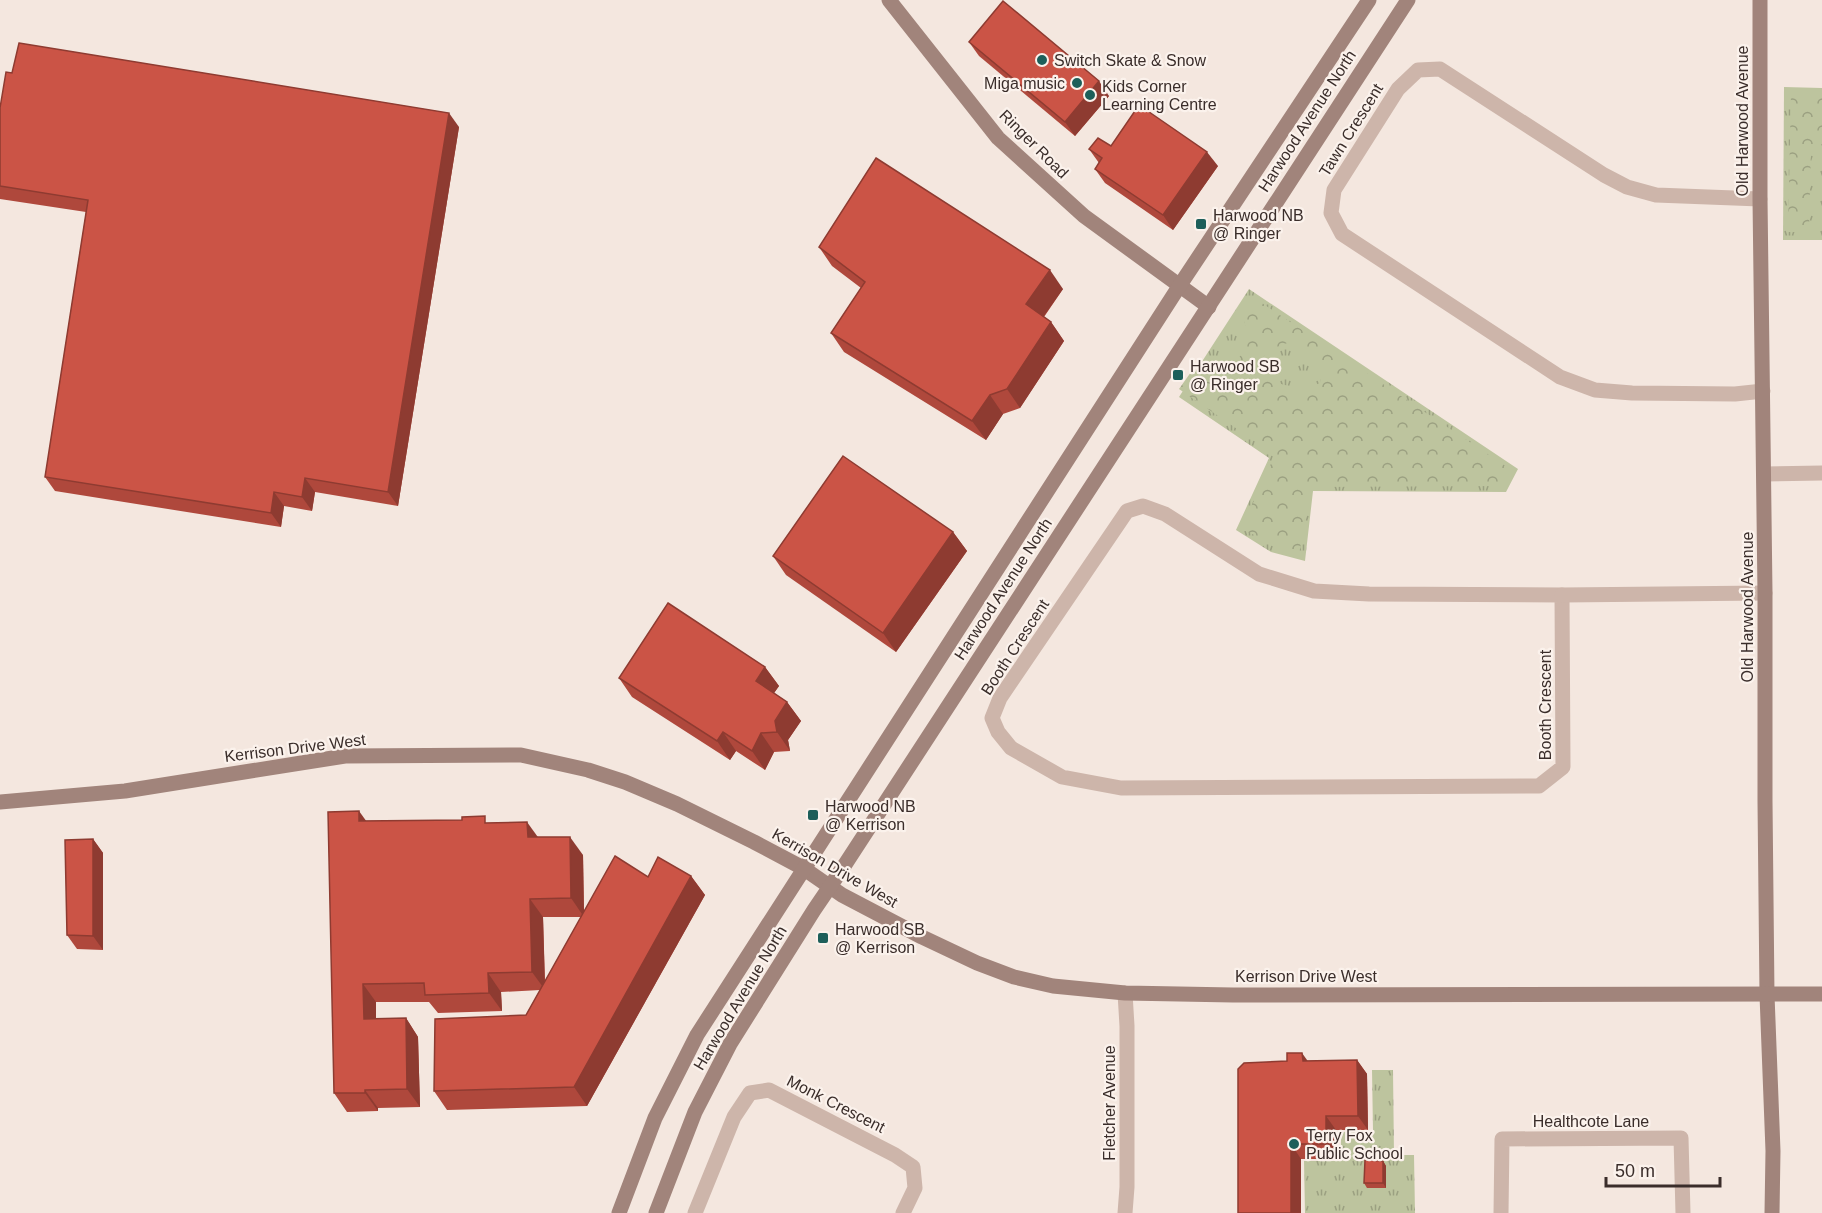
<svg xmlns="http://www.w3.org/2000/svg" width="1822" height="1213" viewBox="0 0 1822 1213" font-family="Arial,sans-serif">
	<defs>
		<pattern id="grass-tufts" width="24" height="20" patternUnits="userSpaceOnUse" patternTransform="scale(1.5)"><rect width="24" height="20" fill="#bdc49e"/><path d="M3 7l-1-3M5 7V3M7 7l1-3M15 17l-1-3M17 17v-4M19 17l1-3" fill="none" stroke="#9ba081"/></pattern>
		<pattern id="forest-crowns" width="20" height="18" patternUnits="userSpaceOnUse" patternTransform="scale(1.5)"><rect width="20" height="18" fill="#bdc49e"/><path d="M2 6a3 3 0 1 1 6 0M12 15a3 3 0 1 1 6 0" fill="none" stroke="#9ba081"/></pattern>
	</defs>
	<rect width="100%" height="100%" fill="#f4e7df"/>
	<g fill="url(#grass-tufts)">
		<polygon points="1784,87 1822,88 1822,240 1783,240"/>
		<polygon points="1249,289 1518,469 1506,492 1313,491 1305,561 1271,552 1236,530 1269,458 1179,397"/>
		<polygon points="1372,1070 1393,1070 1394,1155 1414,1155 1415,1213 1305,1213 1304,1161 1341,1161 1341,1132 1373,1131"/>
	</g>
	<g fill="url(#forest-crowns)" fill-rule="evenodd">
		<polygon points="1791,93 1822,94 1822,144 1811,144 1809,232 1788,232"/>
		<path d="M1253,297L1513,471L1504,486L1310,487L1299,555L1241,529L1275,455L1179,389L1191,372C1203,379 1211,378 1222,372C1246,360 1253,335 1240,312ZM1291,342L1309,350L1324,366L1320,383L1302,390L1271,381L1258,379L1246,386C1247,365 1271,347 1291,342Z"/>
	</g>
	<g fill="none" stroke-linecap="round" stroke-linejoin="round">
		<g stroke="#cdb5aa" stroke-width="15">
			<polyline points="1760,199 1656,195 1627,187 1604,175 1440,69 1418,70 1398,89 1334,190 1331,213 1342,234 1560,377 1595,390 1632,393 1735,394 1763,391"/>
			<polyline points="1764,474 1822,473"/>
			<polygon points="1143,506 1165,514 1259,574 1314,591 1369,594 1562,595 1563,767 1539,786 1121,788 1062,777 1011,748 998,732 992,718 1000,698 1127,511"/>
			<polyline points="1562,595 1765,593"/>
			<polyline points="1125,993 1127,1026 1127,1187 1125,1213"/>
			<polyline points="695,1213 734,1117 750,1093 769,1090 895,1155 913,1167 915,1188 903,1213"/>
			<polyline points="1501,1213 1502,1139 1681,1138 1683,1213"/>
		</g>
		<g stroke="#a1847b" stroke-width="15">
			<polyline points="889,0 998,138 1084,216 1209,307"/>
			<polyline points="1760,0 1760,199 1765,593 1765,801 1767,995 1773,1151 1772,1213"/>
			<polyline points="0,802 125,791 345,756 521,755 588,770 625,782 677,804 754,842 803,868 842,895 922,937 977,963 1014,977 1053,986 1125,993 1233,995 1822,994"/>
			<polyline points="619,1213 655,1118 697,1035 1180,285 1369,0"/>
			<polyline points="656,1213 695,1112 730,1044 814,910 846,863 1408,0"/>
		</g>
	</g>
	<g fill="#af483c" fill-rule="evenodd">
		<polygon points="969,42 1109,96 1075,136 979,56"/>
		<polygon points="0,108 459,127 398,506 315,492 312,511 284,506 281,527 55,491 45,477 86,212 0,199"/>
		<polygon points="1111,146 1218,166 1173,230 1105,183 1095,169 1099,163 1089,149"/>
		<polygon points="819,247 1063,289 1044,317 1051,322 1064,341 1020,408 1003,414 986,440 844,352 831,333 861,288 832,266"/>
		<polygon points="953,532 967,551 896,652 786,575 773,556"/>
		<polygon points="765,667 779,686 774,693 787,702 801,721 788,740 790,751 774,752 765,770 736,751 730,760 632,697 619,678"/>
		<path d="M366,821L489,823L538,837L583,855L584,911L648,877L691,876L705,895L587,1106L447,1110L434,1091L526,1015L540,990L501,992L502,1011L438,1013L429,1002H376V1019L406,1018L418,1037L420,1107L378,1108V1111L347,1112L334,1093ZM543,917H581L545,981Z"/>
		<polygon points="93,839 103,853 103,950 77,949 67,935"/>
		<polygon points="1357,1060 1367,1074 1368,1130 1336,1130 1336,1159 1301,1159 1238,1213 1309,1061"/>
		<polygon points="1383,1161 1386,1166 1386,1188 1367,1188 1364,1183"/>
	</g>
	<g fill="#8e3b31">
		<polygon points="1099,81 1109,96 1075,136 1065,122"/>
		<polygon points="449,113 459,127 398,506 388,492"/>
		<polygon points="1207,152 1218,166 1173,230 1163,215"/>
		<polygon points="1050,270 1063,289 1039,323 1026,304"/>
		<polygon points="1051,322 1064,341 1020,408 1007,389"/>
		<polygon points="990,395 1003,414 986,440 972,421"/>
		<polygon points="305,478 315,492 312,511 302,497"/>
		<polygon points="274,492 284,506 281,527 271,513"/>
		<polygon points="953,532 967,551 896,652 883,633"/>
		<polygon points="765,667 779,686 769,700 756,681"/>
		<polygon points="787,702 801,721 788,740 790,751 777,732 775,721"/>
		<polygon points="723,732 736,751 730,760 717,741"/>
		<polygon points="761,733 774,752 765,770 752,751"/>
		<polygon points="359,811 372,829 359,821"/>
		<polygon points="527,822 540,840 528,837"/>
		<polygon points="570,837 583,855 584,917 571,898"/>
		<polygon points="93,839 103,853 103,950 93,936"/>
		<polygon points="691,876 705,895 587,1106 574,1087"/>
		<polygon points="530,899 543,917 545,990 532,972"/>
		<polygon points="488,973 501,992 502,1011 489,993"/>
		<polygon points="363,984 376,1002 376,1037 364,1019"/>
		<polygon points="406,1018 418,1037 420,1107 407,1089"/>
		<polygon points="1302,1053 1312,1067 1303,1061"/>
		<polygon points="1357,1060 1367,1074 1368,1130 1358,1116"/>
		<polygon points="365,1090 378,1108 378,1111 365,1093"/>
		<polygon points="1326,1116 1336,1130 1336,1159 1326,1144"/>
		<polygon points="1291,1144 1301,1159 1301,1213 1291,1213"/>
		<polygon points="1383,1161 1386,1166 1386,1188 1383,1183"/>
	</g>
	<g fill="#cb5446" stroke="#8e3b31" stroke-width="1.5">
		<polygon points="1003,1 1099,81 1065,122 969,42"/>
		<polygon points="19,43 449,113 388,492 305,478 302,497 274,492 271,513 45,477 88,200 0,186 0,108 6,72 12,73"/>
		<polygon points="1139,105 1207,152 1163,215 1095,169 1102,158 1089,149 1098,138 1111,146"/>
		<polygon points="876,158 1050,270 1026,304 1051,322 1007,389 990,395 972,421 831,333 865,282 819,247"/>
		<polygon points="843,456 953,532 883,633 773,556"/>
		<polygon points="668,603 765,667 756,681 787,702 775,721 777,732 761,733 752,751 723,732 717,741 619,678"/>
		<polygon points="359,811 359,821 462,820 462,817 485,816 485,823 527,822 528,837 570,837 571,898 530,899 532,972 488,973 489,993 425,995 424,983 363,984 364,1019 406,1018 407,1089 365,1090 365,1093 334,1093 328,812"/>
		<polygon points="93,839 93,936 67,935 65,840"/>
		<polygon points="615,856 648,877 658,857 691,876 574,1087 434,1091 435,1019 526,1015"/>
		<polygon points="1287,1053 1302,1053 1303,1061 1357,1060 1358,1116 1326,1116 1326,1144 1291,1144 1291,1213 1238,1213 1238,1069 1244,1063 1287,1061"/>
		<polygon points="1365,1160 1383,1161 1383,1183 1364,1183"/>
	</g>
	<g fill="#1d5f5a" stroke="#fbf2ec" stroke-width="2">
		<circle cx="1042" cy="60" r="6"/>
		<circle cx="1077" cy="83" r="6"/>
		<circle cx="1090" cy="95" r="6"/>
		<rect x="1195" y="218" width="12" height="12" rx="3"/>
		<rect x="1172" y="369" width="12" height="12" rx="3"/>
		<rect x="807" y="809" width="12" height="12" rx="3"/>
		<rect x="817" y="932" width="12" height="12" rx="3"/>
		<circle cx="1294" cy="1144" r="6"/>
	</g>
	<g text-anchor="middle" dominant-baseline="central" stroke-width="4.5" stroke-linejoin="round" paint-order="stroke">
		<g font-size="16" fill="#3a2d2a" stroke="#fbf2ec" text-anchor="start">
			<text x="1054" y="60">Switch Skate &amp; Snow</text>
			<text x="1065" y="83" text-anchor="end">Miga music</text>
			<text x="1102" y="86">Kids Corner<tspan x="1102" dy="18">Learning Centre</tspan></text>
			<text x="1213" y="215">Harwood NB<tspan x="1213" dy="18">@ Ringer</tspan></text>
			<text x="1190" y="366">Harwood SB<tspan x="1190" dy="18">@ Ringer</tspan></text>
			<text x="825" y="806">Harwood NB<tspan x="825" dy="18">@ Kerrison</tspan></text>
			<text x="835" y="929">Harwood SB<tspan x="835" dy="18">@ Kerrison</tspan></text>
			<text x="1306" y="1135">Terry Fox<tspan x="1306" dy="18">Public School</tspan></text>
		</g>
		<g font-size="16" fill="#3a2d2a" stroke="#fbf2ec">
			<text transform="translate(1307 121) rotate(-57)">Harwood Avenue North</text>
			<text transform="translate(1742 121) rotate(-90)">Old Harwood Avenue</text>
			<text transform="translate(1351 130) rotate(-58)">Tawn Crescent</text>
			<text transform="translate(1034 144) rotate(45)">Ringer Road</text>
			<text transform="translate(1003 589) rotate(-57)">Harwood Avenue North</text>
			<text transform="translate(1747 607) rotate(-90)">Old Harwood Avenue</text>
			<text transform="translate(1015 647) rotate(-57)">Booth Crescent</text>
			<text transform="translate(1545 705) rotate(-90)">Booth Crescent</text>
			<text transform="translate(295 748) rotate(-7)">Kerrison Drive West</text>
			<text transform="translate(835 868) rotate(30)">Kerrison Drive West</text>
			<text x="1306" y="976">Kerrison Drive West</text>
			<text transform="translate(740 998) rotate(-59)">Harwood Avenue North</text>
			<text transform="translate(1109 1103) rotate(-90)">Fletcher Avenue</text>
			<text transform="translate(836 1104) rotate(27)">Monk Crescent</text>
			<text x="1591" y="1121">Healthcote Lane</text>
		</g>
	</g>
	<path d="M1606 1177v9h114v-9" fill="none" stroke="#3a2d2a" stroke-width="3"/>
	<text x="1615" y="1177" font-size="18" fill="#3a2d2a" stroke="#fbf2ec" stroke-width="4.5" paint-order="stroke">50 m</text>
</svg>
